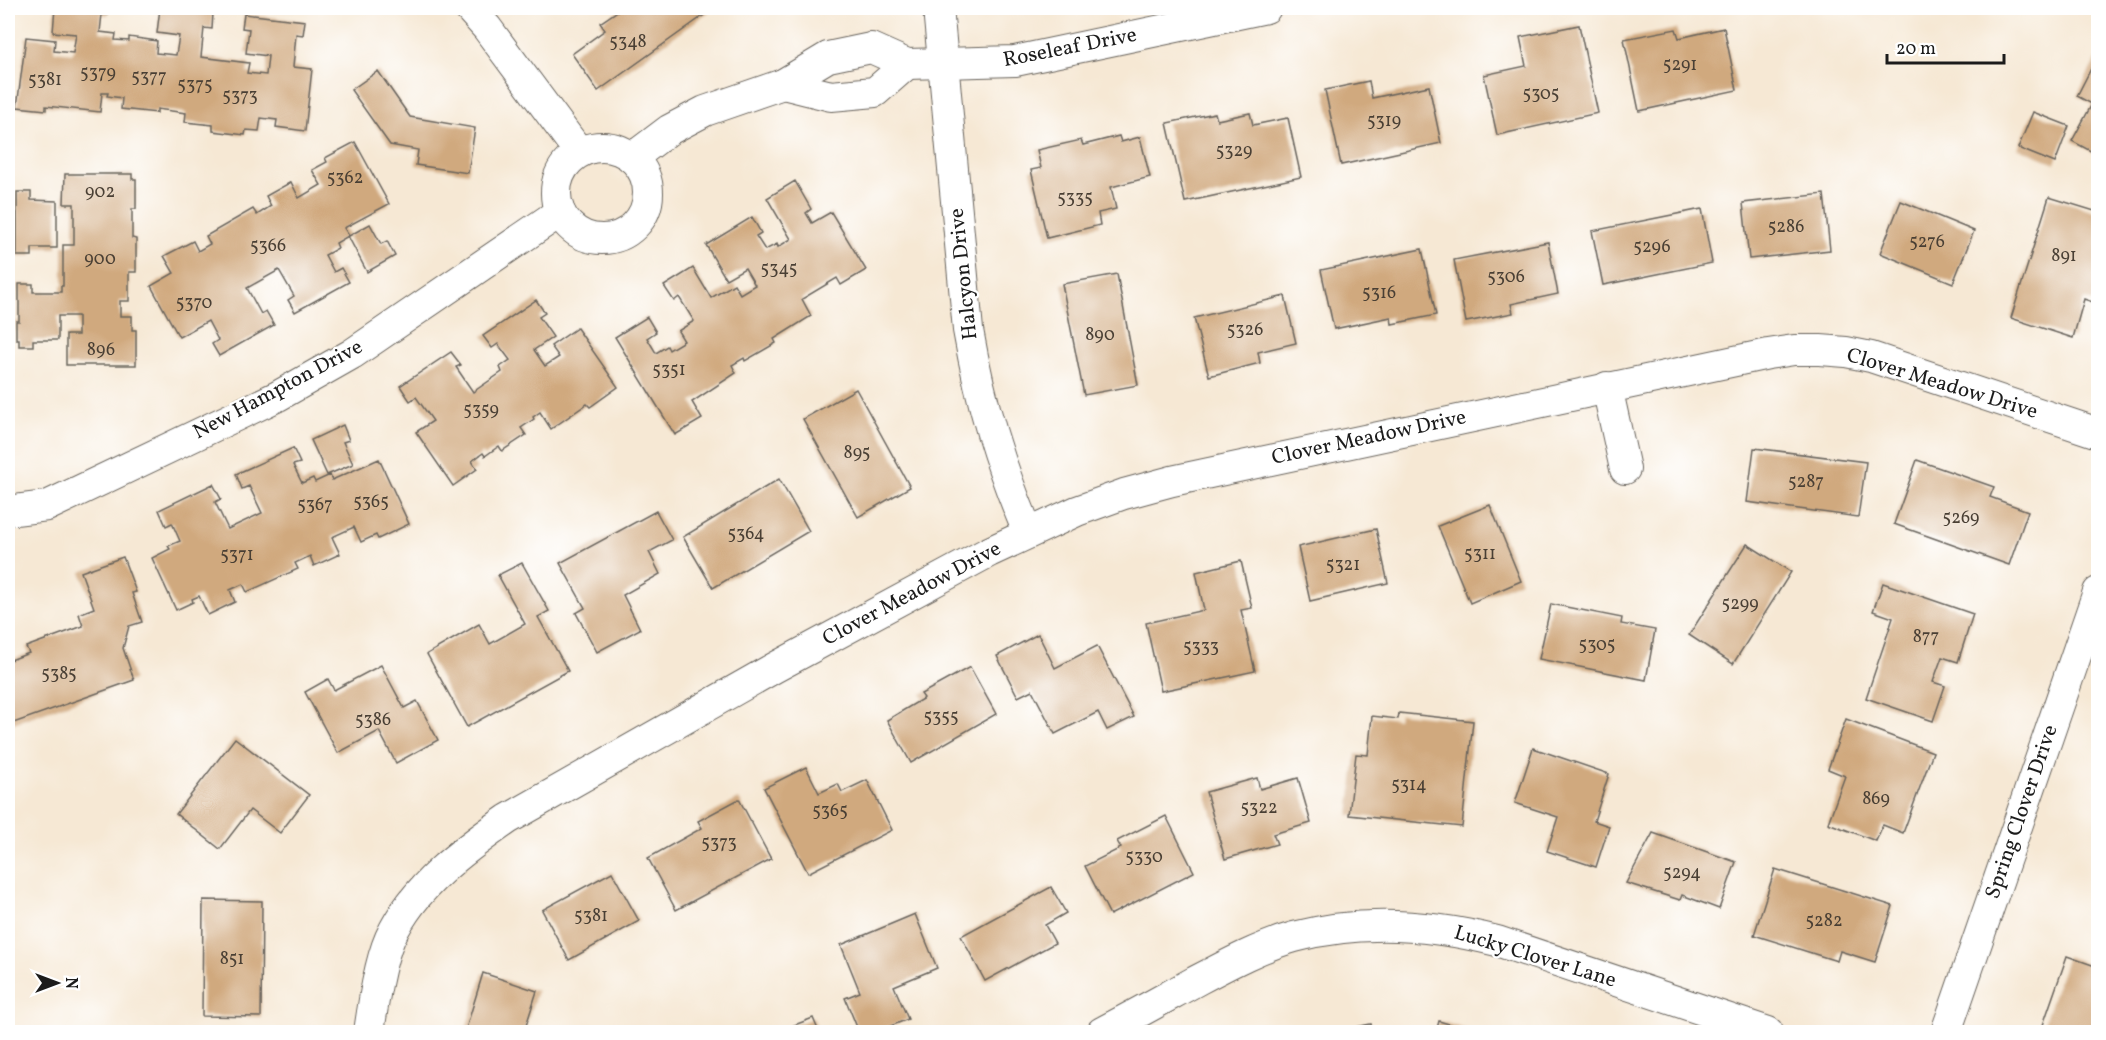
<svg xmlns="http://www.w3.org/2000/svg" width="2106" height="1040" viewBox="0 0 2106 1040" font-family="Vollkorn,serif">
	<rect width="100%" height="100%" fill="#fff"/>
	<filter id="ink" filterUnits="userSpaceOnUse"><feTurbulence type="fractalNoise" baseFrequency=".0167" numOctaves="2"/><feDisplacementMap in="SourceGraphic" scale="12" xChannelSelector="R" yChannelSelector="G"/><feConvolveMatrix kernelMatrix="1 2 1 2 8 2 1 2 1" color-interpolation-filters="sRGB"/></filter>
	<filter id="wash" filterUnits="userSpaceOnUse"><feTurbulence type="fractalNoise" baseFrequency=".008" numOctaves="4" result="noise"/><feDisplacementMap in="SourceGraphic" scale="24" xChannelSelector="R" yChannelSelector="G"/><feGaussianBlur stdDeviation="1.35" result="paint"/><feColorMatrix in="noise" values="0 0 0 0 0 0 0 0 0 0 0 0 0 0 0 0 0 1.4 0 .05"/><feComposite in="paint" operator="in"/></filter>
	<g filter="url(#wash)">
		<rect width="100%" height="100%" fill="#f6e8d4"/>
		<g id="blocks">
			<g fill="#d0a97e">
				<polygon points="55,8 109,8 108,15 102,14 100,32 116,34 115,40 129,41 129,37 157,41 156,53 176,55 179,36 157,33 160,8 182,8 182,9 213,13 212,29 204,28 201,57 249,63 247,73 266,75 268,56 246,53 249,29 242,28 244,14 305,21 303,35 296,34 293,67 312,69 305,131 276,127 277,120 261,118 259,131 246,130 245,135 213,131 213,125 185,122 186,113 157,109 157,113 121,109 122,98 107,96 108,93 102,93 100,112 46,106 46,110 17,107 26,37 55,40 54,51 73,53 76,34 53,32"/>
				<polygon points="622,8 714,8 598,91 572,54 605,30 600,23"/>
				<polygon points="1579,25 1598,113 1497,135 1484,75 1526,66 1520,37"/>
				<polygon points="1724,28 1737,90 1639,111 1624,39 1676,29 1679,38"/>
				<polygon points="2098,55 2098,155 2072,141 2092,104 2077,96"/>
				<polygon points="378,71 410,117 475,128 468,173 416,165 418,150 390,145 351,90"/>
				<polygon points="1369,81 1372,98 1429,86 1441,143 1341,165 1325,90"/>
				<polygon points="2033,112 2069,126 2055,163 2018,148"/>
				<polygon points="1215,113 1217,120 1250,113 1253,125 1288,118 1301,177 1185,202 1167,123"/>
				<polygon points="1119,136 1121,142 1140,137 1150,177 1111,187 1116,209 1098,213 1100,225 1047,238 1031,170 1041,168 1037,150 1081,140 1083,145"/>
				<polygon points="355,142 389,204 344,228 349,236 370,224 381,244 387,241 395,256 367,272 348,236 336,243 338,248 325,255 334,272 341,268 349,282 295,312 288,300 294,296 279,270 247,288 261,314 266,311 274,325 219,356 212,344 218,340 208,321 179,337 151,286 174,273 164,256 193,241 198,251 210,244 206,236 253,209 257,215 271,206 266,196 291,182 299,198 321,185 312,170 327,162 325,158"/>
				<polygon points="65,174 132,174 132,179 136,179 136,209 132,209 132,238 136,239 136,272 129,272 129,301 120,301 120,316 132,316 132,330 136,330 136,365 66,365 66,335 78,335 78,316 58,316 58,340 33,340 33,346 19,346 19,339 16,339 16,321 19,321 19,284 33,284 33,292 61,292 61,286 63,286 63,245 74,245 74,204 64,204"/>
				<polygon points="795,181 811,209 806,213 812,223 831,212 866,270 841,285 837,278 802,299 811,316 774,339 776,343 745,361 744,358 732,365 736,373 692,402 702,419 675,435 615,337 647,317 656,332 647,338 656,353 667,346 669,350 684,341 678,331 694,321 679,297 674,301 664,286 693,268 711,298 734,284 740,294 755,285 745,268 726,279 706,245 752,217 761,233 756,236 765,250 777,244 778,247 791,239 767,198"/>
				<polygon points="17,192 31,192 31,200 57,201 57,248 32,248 32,256 17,256"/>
				<polygon points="1824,194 1830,250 1749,259 1743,203"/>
				<polygon points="2049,197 2098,212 2098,304 2084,299 2073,338 2011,318"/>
				<polygon points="1901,201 1974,231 1953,283 1880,253"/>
				<polygon points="1702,209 1712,263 1603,285 1592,231"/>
				<polygon points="1548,242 1558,294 1511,304 1513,313 1466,322 1454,260"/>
				<polygon points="1422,249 1436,315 1392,324 1391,317 1334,329 1321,270"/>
				<polygon points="1117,274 1138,385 1084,395 1062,284"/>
				<polygon points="1285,296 1296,343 1258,352 1260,363 1209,376 1194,318"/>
				<polygon points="536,300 545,313 539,317 553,337 534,350 545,366 559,357 551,346 577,328 618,387 590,407 587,404 551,429 540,412 533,417 534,419 521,428 526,435 502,451 499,446 485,456 483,453 472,461 477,469 453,486 416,432 433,421 416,397 410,401 400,386 451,352 461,365 456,367 473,392 502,372 500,367 510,360 498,344 492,348 483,336"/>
				<polygon points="856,389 910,487 858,517 803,419"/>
				<polygon points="343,425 349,440 343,442 353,464 327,475 311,440"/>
				<polygon points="293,448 300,463 293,465 302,483 313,478 315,482 330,475 332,480 379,459 409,524 378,539 376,535 361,542 354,527 332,537 340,554 314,566 310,556 295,563 298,569 247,592 243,584 230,590 235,602 208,615 199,596 192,599 193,602 176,610 152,558 170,549 168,546 180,541 172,523 166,526 159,510 213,484 221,499 215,502 228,529 262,513 249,486 242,489 236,474"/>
				<polygon points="1754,448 1866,462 1858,517 1747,502"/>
				<polygon points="1917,460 1994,487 1990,497 2028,511 2009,565 1894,524"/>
				<polygon points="779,479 809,531 713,588 683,537"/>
				<polygon points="1490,505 1521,581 1470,603 1438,526"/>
				<polygon points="656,511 672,540 649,552 660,574 623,595 640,629 597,652 576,613 585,608 560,563"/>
				<polygon points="1376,529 1388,583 1310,601 1298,547"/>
				<polygon points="1747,544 1791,572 1733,664 1689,635"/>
				<polygon points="123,557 136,592 132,593 142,622 129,626 123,648 134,680 8,725 8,661 29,653 26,647 83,626 79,614 94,608 81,572"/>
				<polygon points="1241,561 1252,608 1241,610 1255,671 1161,691 1146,623 1204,610 1196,572"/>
				<polygon points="522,563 549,611 538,617 568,671 467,727 427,654 479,624 490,644 525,624 498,575"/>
				<polygon points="1883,583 1973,614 1958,662 1942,657 1933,682 1945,686 1933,721 1866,698 1893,618 1873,611"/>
				<polygon points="1551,604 1622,618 1621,624 1655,630 1646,680 1539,659"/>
				<polygon points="1038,634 1055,668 1097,646 1134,717 1107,730 1098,712 1055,734 1032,690 1018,697 997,656"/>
				<polygon points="381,665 404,708 417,701 438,740 396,763 379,731 338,753 305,692 328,679 334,690"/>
				<polygon points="970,667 996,714 911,763 887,720 924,698 921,694"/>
				<polygon points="1399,713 1473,721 1462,827 1349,815 1356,754 1368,755 1372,716 1398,719"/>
				<polygon points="1846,719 1933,752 1903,833 1883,825 1876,841 1828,823 1845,776 1828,769"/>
				<polygon points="235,738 309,795 280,833 250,810 220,849 176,814"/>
				<polygon points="1533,748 1609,774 1594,821 1609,826 1596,867 1547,851 1558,817 1515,803"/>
				<polygon points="806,767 819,793 838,784 842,792 867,780 892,830 808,873 764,788"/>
				<polygon points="1257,778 1260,789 1298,778 1311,823 1273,834 1277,844 1225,859 1206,792"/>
				<polygon points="739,799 771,859 676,910 648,858 702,828 698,821"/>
				<polygon points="1166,816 1194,872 1110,915 1085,866 1121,848 1117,841"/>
				<polygon points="1653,833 1736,862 1719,909 1682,895 1680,900 1626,883"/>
				<polygon points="1775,869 1893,906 1875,962 1840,951 1837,961 1754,935"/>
				<polygon points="612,872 639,921 569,960 542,910"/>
				<polygon points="1051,887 1066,913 1045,925 1055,943 985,981 961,936"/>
				<polygon points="203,900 262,901 261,1017 202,1016"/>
				<polygon points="915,914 937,968 894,986 908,1019 876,1032 859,1032 845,998 860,992 841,945"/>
				<polygon points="2067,956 2098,967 2098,1032 2061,1032 2043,1025"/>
				<polygon points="483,973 537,991 524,1032 465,1032"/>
				<polygon points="813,1018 819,1032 776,1032"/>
				<polygon points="1439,1021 1475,1032 1436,1032"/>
				<polygon points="1371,1024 1373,1032 1336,1032 1336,1031"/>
			</g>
		</g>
	</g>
	<g filter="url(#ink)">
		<use href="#blocks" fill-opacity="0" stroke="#68635c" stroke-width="1.5"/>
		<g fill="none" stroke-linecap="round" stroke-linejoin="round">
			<g stroke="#68635c" stroke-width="32">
				<g id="minor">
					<polyline points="469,8 487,28 579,152"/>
					<path d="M938,8L968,330C981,404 999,464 1028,532"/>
					<polyline points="783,84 831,96 875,92 907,64"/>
					<circle cx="602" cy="193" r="46"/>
					<polyline points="632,158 669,130 705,111 783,84 828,57 871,48 907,64 1015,61 1266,8"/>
					<polyline points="1607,387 1625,469"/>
					<polyline points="8,509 15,510 47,506 278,396 352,354 560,212"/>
					<path d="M369,1032C373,1005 379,963 390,938C414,886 462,851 508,819L774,668L989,552L1077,511L1124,494L1172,481L1768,354L1794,350H1820L1846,352L1871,357L2098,433"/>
					<path d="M1102,1032C1133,1016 1163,999 1194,982C1226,965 1259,947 1294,937C1361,919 1430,924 1497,941L1768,1032"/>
					<polyline points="1946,1032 2098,592"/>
				</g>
			</g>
			<use href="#minor" stroke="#fff" stroke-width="30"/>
		</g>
	</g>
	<g text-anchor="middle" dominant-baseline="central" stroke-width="4.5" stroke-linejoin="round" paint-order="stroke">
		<g font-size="18" fill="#493f34">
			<text x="628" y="42">5348</text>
			<text x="1680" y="65">5291</text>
			<text x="98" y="73">5379</text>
			<text x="149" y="77">5377</text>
			<text x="45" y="80">5381</text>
			<text x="195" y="85">5375</text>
			<text x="1541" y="94">5305</text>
			<text x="240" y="96">5373</text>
			<text x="1384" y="121">5319</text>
			<text x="1234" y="151">5329</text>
			<text x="345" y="178">5362</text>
			<text x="100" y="192">902</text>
			<text x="1075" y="198">5335</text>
			<text x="1786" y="227">5286</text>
			<text x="1927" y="242">5276</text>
			<text x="268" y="246">5366</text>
			<text x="1652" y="247">5296</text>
			<text x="2064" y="256">891</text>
			<text x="100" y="259">900</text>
			<text x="779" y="269">5345</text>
			<text x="1506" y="277">5306</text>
			<text x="1379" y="293">5316</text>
			<text x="194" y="303">5370</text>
			<text x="1245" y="330">5326</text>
			<text x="1100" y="335">890</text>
			<text x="101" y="350">896</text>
			<text x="669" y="370">5351</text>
			<text x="481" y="410">5359</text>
			<text x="857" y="453">895</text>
			<text x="1806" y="482">5287</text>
			<text x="371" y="502">5365</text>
			<text x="315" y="505">5367</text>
			<text x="1961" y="518">5269</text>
			<text x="746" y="534">5364</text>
			<text x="1480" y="554">5311</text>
			<text x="237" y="555">5371</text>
			<text x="1343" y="565">5321</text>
			<text x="1740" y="604">5299</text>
			<text x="1926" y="637">877</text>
			<text x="1597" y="645">5305</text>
			<text x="1201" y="647">5333</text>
			<text x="59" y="674">5385</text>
			<text x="941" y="717">5355</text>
			<text x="373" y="720">5386</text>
			<text x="1409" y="785">5314</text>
			<text x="1876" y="799">869</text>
			<text x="1259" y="808">5322</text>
			<text x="830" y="811">5365</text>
			<text x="719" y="843">5373</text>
			<text x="1144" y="857">5330</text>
			<text x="1682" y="873">5294</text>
			<text x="591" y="916">5381</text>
			<text x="1824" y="921">5282</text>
			<text x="232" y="959">851</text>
		</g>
		<g font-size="21" fill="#1c1c1c" stroke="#fff">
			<text transform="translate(1070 48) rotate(-11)">Roseleaf Drive</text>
			<text transform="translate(964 274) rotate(-96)">Halcyon Drive</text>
			<text transform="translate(1942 384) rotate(17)">Clover Meadow Drive</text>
			<text transform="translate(278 390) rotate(-28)">New Hampton Drive</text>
			<text transform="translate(1369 438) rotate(-12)">Clover Meadow Drive</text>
			<text transform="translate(912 594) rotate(-28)">Clover Meadow Drive</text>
			<text transform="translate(2022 812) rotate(-71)">Spring Clover Drive</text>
			<text transform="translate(1535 957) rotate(17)">Lucky Clover Lane</text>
		</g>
	</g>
	<rect width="2106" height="1040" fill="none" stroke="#fff" stroke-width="30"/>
	<g transform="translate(57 983) rotate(90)" stroke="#ffffff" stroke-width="4.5" paint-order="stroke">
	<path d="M0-4.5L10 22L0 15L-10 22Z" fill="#1c1c1c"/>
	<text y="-9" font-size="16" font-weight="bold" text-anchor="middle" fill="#1c1c1c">N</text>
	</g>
	<path d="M1887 54v9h117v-9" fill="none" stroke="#1c1c1c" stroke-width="3"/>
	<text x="1896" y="54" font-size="18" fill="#1c1c1c" stroke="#ffffff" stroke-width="4.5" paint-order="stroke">20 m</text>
</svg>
